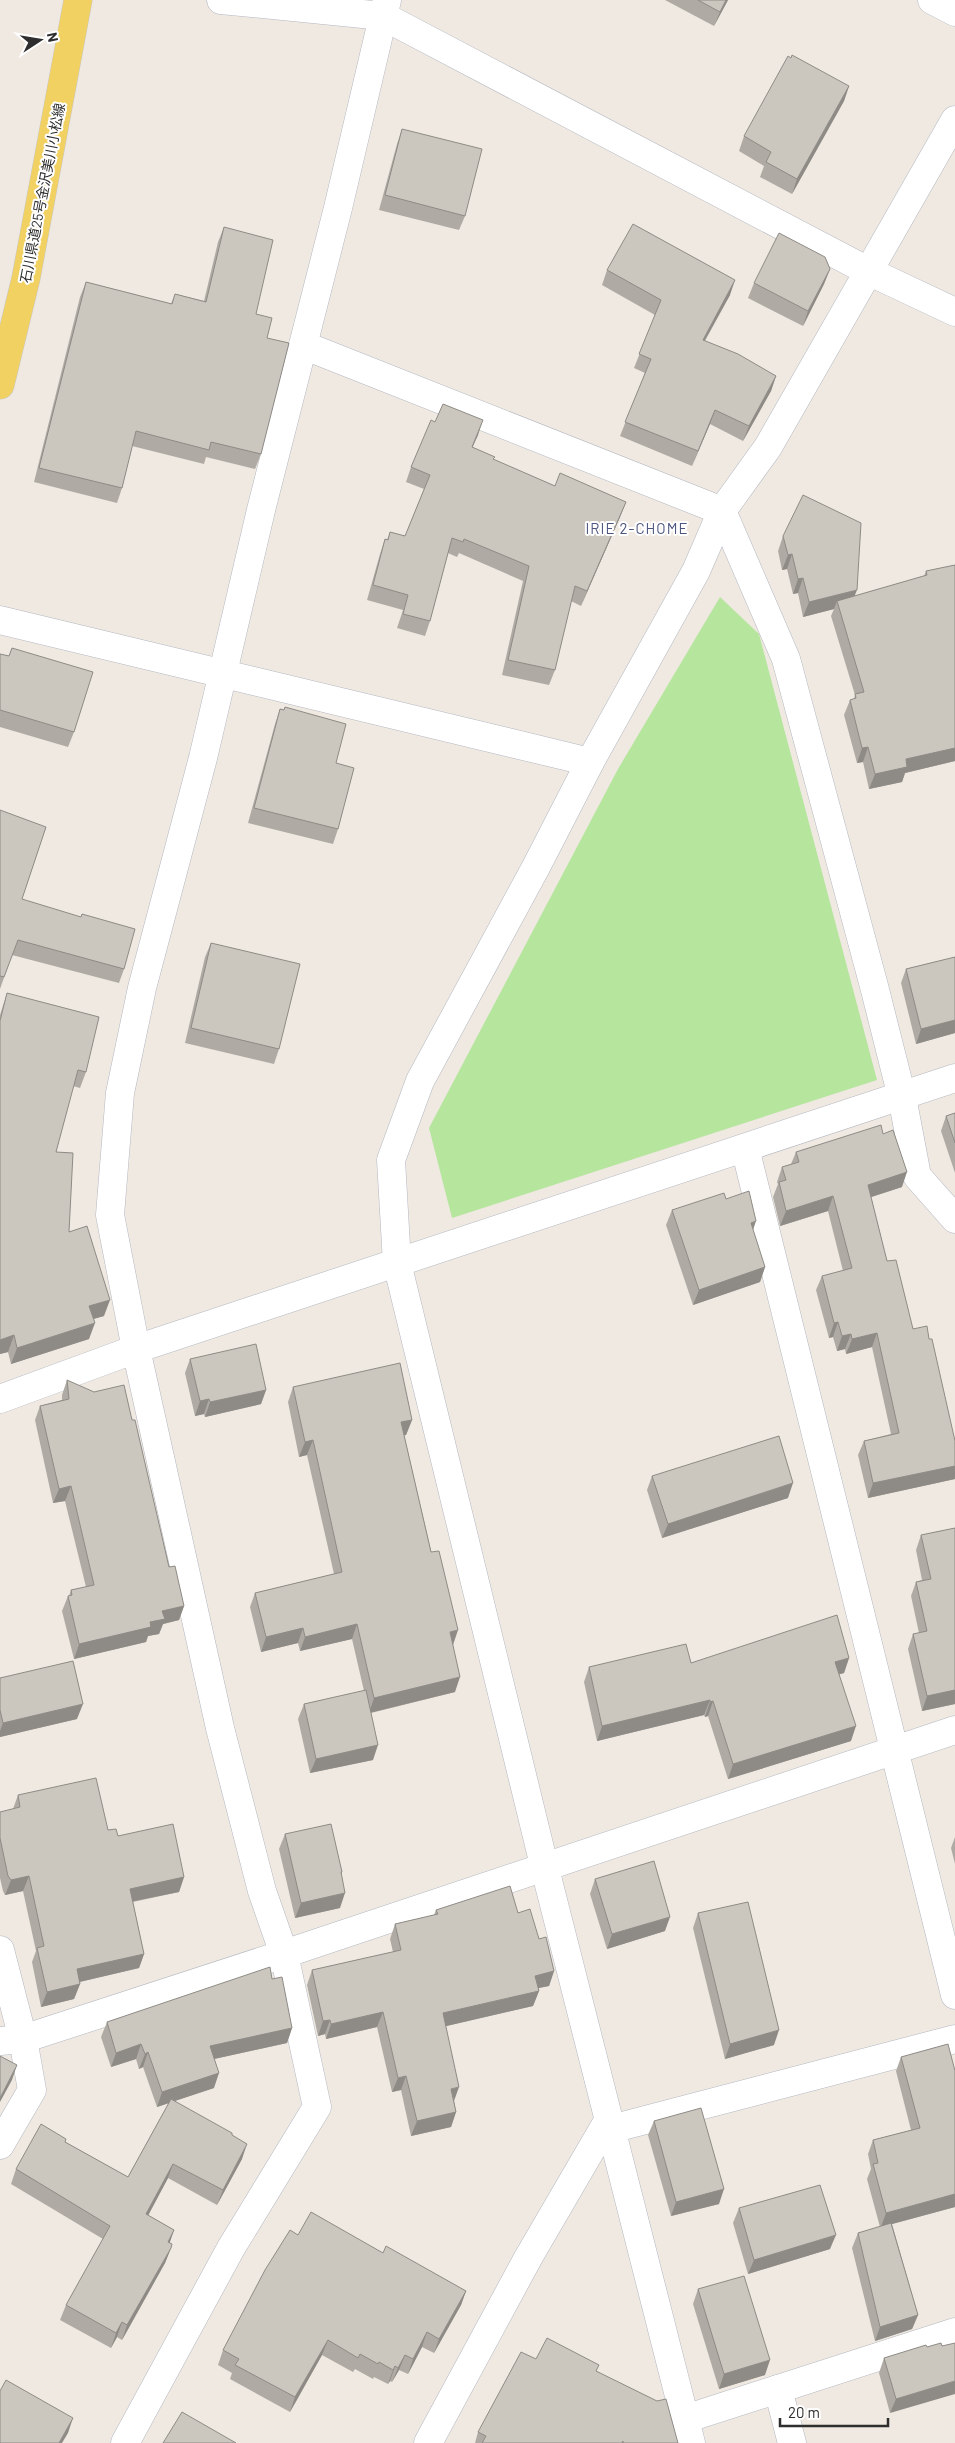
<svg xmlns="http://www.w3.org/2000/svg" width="955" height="2443" viewBox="0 0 955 2443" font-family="Barlow,'Noto Sans JP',sans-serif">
	<rect width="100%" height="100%" fill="#efe9e1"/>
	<polygon fill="#b6e59e" points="720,597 759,634 877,1080 452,1218 429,1128 618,769"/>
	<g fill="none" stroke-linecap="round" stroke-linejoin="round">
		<g stroke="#b4b7c1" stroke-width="29">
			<g id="minor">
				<polyline points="221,0 383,16 868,271 955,312"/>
				<polyline points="932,0 955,12"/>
				<polyline points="303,345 722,511 786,659 874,986 902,1097 917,1176 955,1219"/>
				<polyline points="0,620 590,762"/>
				<polyline points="745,1148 955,1995"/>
				<polyline points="0,1399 136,1349 955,1078"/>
				<polyline points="0,1950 23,2039 32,2090 0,2145"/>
				<polyline points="0,2041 23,2039 284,1954 955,1730"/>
				<polyline points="611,2129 955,2039"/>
				<polyline points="778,2389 792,2443"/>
				<polyline points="685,2419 955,2332"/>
				<polyline points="125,2443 231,2248 317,2107 284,1954 262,1891 220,1728 136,1349 110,1215 120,1093 142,988 203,758 261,510 338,208 387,0"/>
				<polyline points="428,2443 528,2258 609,2119"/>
				<polyline points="691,2443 544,1865 397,1263 391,1160 420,1081 536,867 590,762 696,571 722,511 768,447 955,120"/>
			</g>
		</g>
		<g stroke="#c9c9c9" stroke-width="29">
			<polyline id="major" points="0,385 26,278 78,0"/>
		</g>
		<use href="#minor" stroke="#fff" stroke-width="28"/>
		<use href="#major" stroke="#f2d163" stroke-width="28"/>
	</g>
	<g fill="#afaba4">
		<polygon points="665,0 728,0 714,26"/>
		<polygon points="849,86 844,101 792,194 760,177 764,166 739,151 744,136"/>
		<polygon points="402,129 465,216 459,230 379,210 397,144"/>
		<polygon points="224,227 256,314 267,338 261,454 255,469 206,457 204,464 132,446 122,488 117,503 34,482 80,297 86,282 171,304 175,294 204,301 218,242"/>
		<polygon points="830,269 824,284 803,326 748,298 754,283"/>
		<polygon points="607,270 730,295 705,341 776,376 771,391 743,441 710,424 692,466 620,436 645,373 634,368 655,315 602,285"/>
		<polygon points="435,422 478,435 472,447 494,460 555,486 626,502 620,517 581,606 571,601 555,670 549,685 502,675 523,581 459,553 457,557 448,553 430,621 425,636 397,628 403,610 367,600 380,554 385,539 387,540 390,532 405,536 424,489 406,482 411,467"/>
		<polygon points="783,536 855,596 924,576 926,571 955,565 955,761 905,773 902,782 869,789 863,762 857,763 844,715 850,700 854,699 855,695 831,616 834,609 803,617 798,593 793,594 787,569 782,570 778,551"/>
		<polygon points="12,648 74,732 68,747 0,727 0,654 9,656"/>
		<polygon points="285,707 336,763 338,829 333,844 248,823 275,724 280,709 284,710"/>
		<polygon points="0,810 22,899 124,969 119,983 12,955 0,989"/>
		<polygon points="211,943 279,1049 274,1064 185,1043 205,957"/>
		<polygon points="955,957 955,1033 916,1044 901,983 906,969"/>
		<polygon points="7,993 86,1072 80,1088 73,1086 56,1152 69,1232 104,1316 93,1319 89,1339 11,1364 8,1352 0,1354 0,1015"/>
		<polygon points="955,1113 955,1173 941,1131 946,1116"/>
		<polygon points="883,1134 902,1187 871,1197 887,1261 913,1329 955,1479 868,1498 858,1455 864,1441 891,1434 872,1347 846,1354 845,1349 837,1351 833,1337 829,1338 816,1290 822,1276 843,1271 828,1211 780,1226 773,1197 778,1184 777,1182 782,1167 791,1164 796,1152"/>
		<polygon points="726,1199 765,1267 760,1282 693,1305 666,1225 672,1210"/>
		<polygon points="190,1359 266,1390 261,1404 205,1417 204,1414 195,1416 185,1373"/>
		<polygon points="67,1380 132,1420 169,1567 184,1606 179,1620 163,1624 159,1634 148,1636 146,1642 74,1659 62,1611 68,1596 69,1596 71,1590 86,1587 65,1501 53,1503 35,1420 40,1406 62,1400 62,1395"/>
		<polygon points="293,1387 412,1420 406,1435 404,1435 453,1645 455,1692 371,1713 373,1760 310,1773 298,1719 304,1704 364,1691 352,1639 300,1651 298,1643 261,1652 250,1607 255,1593 334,1574 307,1455 299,1457 288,1402"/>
		<polygon points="652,1476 788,1498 662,1538 647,1490"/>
		<polygon points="955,1528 955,1704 922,1711 908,1649 913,1634 919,1633 911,1596 916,1582 922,1580 916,1550 921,1535"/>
		<polygon points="849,1658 844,1673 839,1674 851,1741 728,1779 708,1716 705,1717 704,1715 597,1741 584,1682 589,1667"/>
		<polygon points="0,1678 77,1719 0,1737"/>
		<polygon points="18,1795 108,1830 118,1836 184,1877 179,1892 133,1902 144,1954 139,1968 79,1982 80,1984 74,1999 41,2007 32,1962 36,1951 23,1891 5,1895 3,1891 0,1878 0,1812 13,1809"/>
		<polygon points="285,1834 342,1872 341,1875 340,1908 295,1918 279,1849"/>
		<polygon points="955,1837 955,1864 951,1848"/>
		<polygon points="595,1879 665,1931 607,1949 590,1894"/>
		<polygon points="436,1910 518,1913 539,1939 554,1971 549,1986 538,1988 539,1991 533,2006 446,2026 454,2101 456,2112 451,2127 411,2136 401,2090 392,2092 377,2027 326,2039 325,2034 318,2036 307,1985 312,1970 393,1952 390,1939 395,1924 434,1915"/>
		<polygon points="698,1913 774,2045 725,2059 693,1928"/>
		<polygon points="272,1979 292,2028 287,2043 214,2059 214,2088 174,2101 232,2135 242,2159 217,2205 168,2178 148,2215 174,2230 169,2243 171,2248 165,2263 122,2340 117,2337 111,2348 60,2320 66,2305 103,2239 11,2184 16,2169 65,2142 128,2177 169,2103 157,2107 143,2067 139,2069 136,2059 111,2067 101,2037 107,2022"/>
		<polygon points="901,2057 955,2071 955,2207 892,2224 918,2315 912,2329 875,2341 852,2248 858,2233 880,2227 867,2179 871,2169 868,2154 873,2140 911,2130 896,2071"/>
		<polygon points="654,2121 719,2204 671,2216 648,2135"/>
		<polygon points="739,2208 830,2249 748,2274 733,2223"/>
		<polygon points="298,2235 383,2253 466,2291 461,2305 434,2353 422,2347 408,2374 399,2370 392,2382 390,2381 388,2384 374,2377 373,2379 355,2369 353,2372 322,2355 290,2412 230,2379 232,2373 218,2365 223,2350"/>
		<polygon points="698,2289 765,2375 719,2389 693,2304"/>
		<polygon points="942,2346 890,2413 879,2373 884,2358 927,2347"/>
		<polygon points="536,2359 597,2371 678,2443 475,2443 478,2432"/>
	</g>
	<g fill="#8e8b86">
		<polygon points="726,0 728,0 714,26 720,12"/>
		<polygon points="849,86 844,101 792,194 797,179"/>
		<polygon points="830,269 824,284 803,326 808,311"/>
		<polygon points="735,280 730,295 697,354 703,340"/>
		<polygon points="776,376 771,391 743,441 749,426"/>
		<polygon points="715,410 710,424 692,466 698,451"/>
		<polygon points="483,420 478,435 466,462 472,447"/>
		<polygon points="626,502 620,517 581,606 587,591"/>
		<polygon points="792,554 787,569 782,570 788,555"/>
		<polygon points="803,578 798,593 793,594 798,579"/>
		<polygon points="857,590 851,605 837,601 834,609 803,617 809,602"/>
		<polygon points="868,747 863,762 857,763 862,748"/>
		<polygon points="955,748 955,761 905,773 902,782 869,789 875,774 906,759"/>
		<polygon points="955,1020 955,1033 916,1044 921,1029"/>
		<polygon points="907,1172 902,1187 862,1200 868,1185"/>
		<polygon points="833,1196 828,1211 780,1226 786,1211"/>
		<polygon points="756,1221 751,1236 751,1223"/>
		<polygon points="765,1267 760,1282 693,1305 699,1290"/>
		<polygon points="110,1300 104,1316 83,1322 89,1306"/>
		<polygon points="838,1322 833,1337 829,1338 834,1323"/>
		<polygon points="95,1323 89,1339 11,1364 17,1348"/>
		<polygon points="877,1333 872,1347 846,1354 852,1339"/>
		<polygon points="851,1334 845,1349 837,1351 842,1336"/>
		<polygon points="14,1335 8,1352 0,1354 0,1340"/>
		<polygon points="266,1390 261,1404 205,1417 210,1402"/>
		<polygon points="209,1399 204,1414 195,1416 200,1401"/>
		<polygon points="412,1420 406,1435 395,1437 401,1422"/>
		<polygon points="313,1440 307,1455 299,1457 305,1442"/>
		<polygon points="955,1466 955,1479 868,1498 873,1483"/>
		<polygon points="793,1483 788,1498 662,1538 668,1524"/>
		<polygon points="71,1486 65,1501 53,1503 59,1489"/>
		<polygon points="184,1606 179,1620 163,1624 159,1634 148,1636 146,1642 74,1659 79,1644 150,1622 162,1611"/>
		<polygon points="357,1624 352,1639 300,1651 305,1637"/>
		<polygon points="303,1628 298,1643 261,1652 266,1637"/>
		<polygon points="458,1630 453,1645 450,1632"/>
		<polygon points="849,1658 844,1673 830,1677 835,1662"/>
		<polygon points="460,1677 455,1692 369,1713 374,1698"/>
		<polygon points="955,1690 955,1704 922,1711 927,1696"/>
		<polygon points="710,1700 704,1715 597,1741 602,1726"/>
		<polygon points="713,1701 708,1716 705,1717 710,1702"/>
		<polygon points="83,1704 77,1719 0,1737 0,1731 3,1723"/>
		<polygon points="856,1726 851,1741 728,1779 733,1764"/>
		<polygon points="378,1745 373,1760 310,1773 316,1759"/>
		<polygon points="29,1876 23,1891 5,1895 11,1880"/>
		<polygon points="184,1877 179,1892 124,1903 130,1889"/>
		<polygon points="345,1893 340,1908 295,1918 301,1903"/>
		<polygon points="670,1917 665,1931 607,1949 612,1934"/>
		<polygon points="144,1954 139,1968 71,1984 77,1969"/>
		<polygon points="554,1971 549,1986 529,1990 535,1976"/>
		<polygon points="80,1984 74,1999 41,2007 47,1992"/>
		<polygon points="539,1991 533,2006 438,2028 443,2013"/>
		<polygon points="383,2012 377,2027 326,2039 331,2024"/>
		<polygon points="330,2020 325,2034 318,2036 323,2021"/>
		<polygon points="292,2028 287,2043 205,2061 210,2046"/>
		<polygon points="779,2030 774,2045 725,2059 730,2044"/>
		<polygon points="141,2044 136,2059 111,2067 116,2053"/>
		<polygon points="148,2052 143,2067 139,2069 145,2054"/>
		<polygon points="17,2065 12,2080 0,2102 0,2098"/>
		<polygon points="219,2073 214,2088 157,2107 162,2092"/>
		<polygon points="406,2076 401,2090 392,2092 398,2078"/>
		<polygon points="459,2087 454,2101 451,2089"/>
		<polygon points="456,2112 451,2127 411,2136 417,2121"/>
		<polygon points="247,2144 242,2159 217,2205 223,2190"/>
		<polygon points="173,2164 168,2178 141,2229 146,2214"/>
		<polygon points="724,2189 719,2204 671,2216 676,2202"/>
		<polygon points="955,2194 955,2207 881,2227 886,2213"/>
		<polygon points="174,2230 169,2245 168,2242"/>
		<polygon points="836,2235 830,2249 748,2274 754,2260"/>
		<polygon points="171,2248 165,2263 122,2340 127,2325"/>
		<polygon points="466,2291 461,2305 434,2353 439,2339"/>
		<polygon points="918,2315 912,2329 875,2341 880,2327"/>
		<polygon points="122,2322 117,2337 111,2348 116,2333"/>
		<polygon points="427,2332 422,2347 408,2374 413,2359"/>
		<polygon points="328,2340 322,2355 290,2412 295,2397"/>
		<polygon points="405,2355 399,2370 392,2382 398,2368"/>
		<polygon points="770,2360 765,2375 719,2389 724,2374"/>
		<polygon points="395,2366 390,2381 388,2384 393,2370"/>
		<polygon points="955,2381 955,2394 890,2413 896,2399"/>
		<polygon points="73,2418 68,2433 62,2443 59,2443"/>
	</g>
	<g fill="#cbc7bf" stroke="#8e8b86">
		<polygon points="698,0 726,0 720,12"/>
		<polygon points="792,55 849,86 797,179 766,162 771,152 744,136 788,56 791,58"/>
		<polygon points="402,129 482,149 465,216 385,195"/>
		<polygon points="633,224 735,280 703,340 738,354 776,376 749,426 715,410 698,451 625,422 651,359 639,354 661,300 607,270"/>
		<polygon points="224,227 273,240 256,314 272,318 267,338 289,343 261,454 211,442 209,450 136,431 122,488 39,468 86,282 172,304 175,294 206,302"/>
		<polygon points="779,233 825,257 830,269 808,311 754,283"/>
		<polygon points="443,404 483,420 472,447 495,457 493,459 555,486 560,473 626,502 587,591 575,586 555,670 508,660 529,566 464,539 463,542 452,538 430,621 403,614 408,595 373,585 385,539 388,540 390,532 405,536 430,475 411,467 431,420 435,422"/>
		<polygon points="803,495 861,523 857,590 809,602 803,578 798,579 792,554 788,555 783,536"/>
		<polygon points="955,565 955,748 906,759 907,767 875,774 868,747 862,748 850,700 856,698 855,694 864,692 837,601 927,575 926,571"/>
		<polygon points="12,648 93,672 74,732 0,710 0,654 9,656"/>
		<polygon points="285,707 346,724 336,763 354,768 338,829 254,808 280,709 284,710"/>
		<polygon points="0,810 46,827 22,899 81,917 82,914 135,929 124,969 18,940 4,977 0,976"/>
		<polygon points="211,943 300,964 279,1049 191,1028"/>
		<polygon points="955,957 955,1020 921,1029 906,969"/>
		<polygon points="7,993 99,1017 86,1072 78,1070 56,1152 73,1153 69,1232 87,1226 110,1300 89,1306 95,1323 17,1348 14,1335 0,1340 0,1021"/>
		<polygon points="955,1113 955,1143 946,1116"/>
		<polygon points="881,1125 883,1134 893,1130 907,1172 868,1185 887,1261 896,1260 913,1329 927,1326 929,1339 932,1339 955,1441 955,1466 873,1483 864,1441 899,1433 877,1333 852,1339 851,1334 842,1336 838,1322 834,1323 822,1276 852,1268 833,1196 786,1211 779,1182 786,1180 782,1167 799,1162 796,1152"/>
		<polygon points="749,1191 756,1221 751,1223 765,1267 699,1290 672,1210 724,1193 726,1199"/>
		<polygon points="256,1344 266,1390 210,1402 209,1399 200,1401 190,1359"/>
		<polygon points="400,1363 412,1420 401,1422 431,1552 439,1551 458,1630 450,1632 460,1677 374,1698 357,1624 305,1637 303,1628 266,1637 255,1593 342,1572 313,1440 305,1442 293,1387"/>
		<polygon points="67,1380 94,1392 124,1385 132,1420 135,1420 169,1567 175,1566 184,1606 162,1611 165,1619 150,1622 151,1627 79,1644 68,1596 72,1595 71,1590 94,1585 71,1486 59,1489 40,1406 69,1399"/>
		<polygon points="779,1436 793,1483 668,1524 652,1476"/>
		<polygon points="955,1528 955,1690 927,1696 913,1634 927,1631 916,1582 931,1579 921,1535"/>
		<polygon points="837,1615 849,1658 835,1662 856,1726 733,1764 713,1701 710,1702 710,1700 602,1726 589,1667 686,1644 691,1663"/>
		<polygon points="73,1661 83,1704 3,1723 0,1710 0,1678"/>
		<polygon points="366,1690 378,1745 316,1759 304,1704"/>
		<polygon points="96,1778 108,1830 116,1829 118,1836 173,1824 184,1877 130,1889 144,1954 77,1969 80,1984 47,1992 37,1948 44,1946 29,1876 11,1880 8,1876 0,1838 0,1812 20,1807 18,1795"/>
		<polygon points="331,1824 342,1872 341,1872 345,1893 301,1903 285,1834"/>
		<polygon points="654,1861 670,1917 612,1934 595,1879"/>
		<polygon points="510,1886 518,1913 530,1909 539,1939 546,1937 554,1971 535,1976 539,1991 443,2013 459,2087 451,2089 456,2112 417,2121 406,2076 398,2078 383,2012 331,2024 330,2020 323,2021 312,1970 401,1950 395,1924 438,1914 436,1910"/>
		<polygon points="748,1902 779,2030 730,2044 698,1913"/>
		<polygon points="270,1967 272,1979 282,1977 292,2028 210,2046 219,2073 162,2092 148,2052 145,2054 141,2044 116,2053 107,2022"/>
		<polygon points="948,2044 955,2071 955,2194 886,2213 873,2164 878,2163 873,2140 920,2128 901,2057"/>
		<polygon points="0,2056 17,2065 0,2098"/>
		<polygon points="171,2099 232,2133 232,2135 247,2144 223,2190 173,2164 146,2214 174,2230 168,2242 172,2244 171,2248 127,2325 122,2322 116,2333 66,2305 110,2226 16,2169 41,2124 66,2139 65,2142 128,2177"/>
		<polygon points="701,2108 724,2189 676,2202 654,2121"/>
		<polygon points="820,2185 836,2235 754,2260 739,2208"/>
		<polygon points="311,2212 383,2253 386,2246 466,2291 439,2339 427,2332 413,2359 405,2355 398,2368 395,2366 393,2370 379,2362 378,2364 360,2354 358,2358 328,2340 295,2397 235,2365 239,2359 223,2350 265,2270 290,2230 298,2235"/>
		<polygon points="891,2223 918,2315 880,2327 858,2233"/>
		<polygon points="744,2276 770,2360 724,2374 698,2289"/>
		<polygon points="547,2338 599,2365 596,2371 657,2401 666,2399 678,2443 623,2443 623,2441 622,2443 482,2443 486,2436 478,2432 521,2352 536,2359"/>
		<polygon points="941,2343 942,2346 955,2343 955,2381 896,2399 884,2358 926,2345 927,2347"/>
		<polygon points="6,2380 73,2418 59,2443 0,2443 0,2391"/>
		<polygon points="182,2412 236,2443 163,2443"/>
	</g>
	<g text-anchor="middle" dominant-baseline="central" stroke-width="4" stroke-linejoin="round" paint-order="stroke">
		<g font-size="14" fill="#2e2e2e" stroke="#fff">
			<text transform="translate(42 193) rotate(-79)">石川県道25号金沢美川小松線</text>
		</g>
		<g font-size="15" letter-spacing="1" fill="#4d5680" stroke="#fff">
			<text x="637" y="528">IRIE 2-CHOME</text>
		</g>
	</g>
	<g transform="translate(40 40) rotate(78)" stroke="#ffffff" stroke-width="4" paint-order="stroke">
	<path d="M0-4L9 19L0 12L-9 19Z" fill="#2e2e2e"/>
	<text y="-8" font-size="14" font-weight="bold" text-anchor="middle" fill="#2e2e2e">N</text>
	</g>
	<path d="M780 2418v8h108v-8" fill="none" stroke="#2e2e2e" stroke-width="2.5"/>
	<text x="788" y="2418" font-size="15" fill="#2e2e2e" stroke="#ffffff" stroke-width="4" paint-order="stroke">20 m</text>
</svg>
